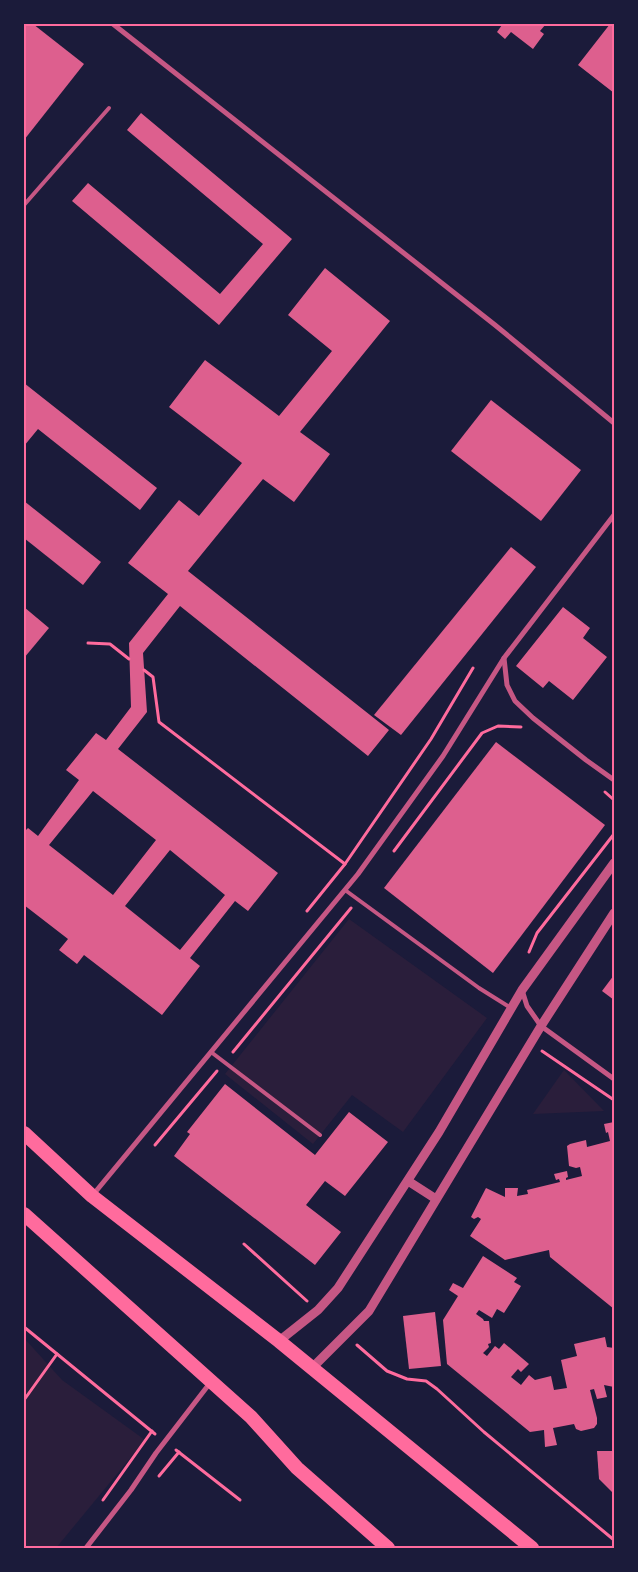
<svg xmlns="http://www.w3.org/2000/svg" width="638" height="1572" viewBox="0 0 638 1572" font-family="Karla,sans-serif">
	<rect width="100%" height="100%" fill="#1b1b3a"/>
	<g fill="#2a1e3b">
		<polygon points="349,919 487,1018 403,1132 352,1095 313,1144 225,1074"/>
		<polygon points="564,1070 604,1111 533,1114"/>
		<polygon points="24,1338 62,1380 145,1440 56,1548 24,1548"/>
	</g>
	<g fill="#dd5f8e" fill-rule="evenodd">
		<polygon points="24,24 33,24 84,64 24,140"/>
		<polygon points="500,24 546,24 540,31 544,34 533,49 511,32 505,39 497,32 502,25"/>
		<polygon points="610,24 614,24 614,39 613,40 614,42 614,93 578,65"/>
		<polygon points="141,113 292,239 219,325 72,201 88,183 220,294 263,244 127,130"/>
		<path d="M325,268L390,321L300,432L330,454L294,502L263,479L188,571L389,730L368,756L180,606L143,653L147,712L118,749L278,873L248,911L235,901L190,958L200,966L162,1015L84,955L77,964L59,950L68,939L24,905V832L28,828L38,836L79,780L66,770L96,733L106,740L131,707L129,643L168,594L128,563L179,500L199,516L242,463L169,407L205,360L279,416L332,351L288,315ZM93,791L156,840L113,895L49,845ZM170,850L225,895L180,950L125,906Z"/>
		<polygon points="24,383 157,488 140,510 38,429 24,446"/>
		<polygon points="491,400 581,470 541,521 451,451"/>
		<polygon points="24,501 101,562 83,585 24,538"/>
		<polygon points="511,547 536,567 401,735 374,715"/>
		<polygon points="24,607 49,628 24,658"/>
		<polygon points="563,607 590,628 583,638 607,657 573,700 549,681 543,688 516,666"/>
		<polygon points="496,742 605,825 493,973 384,888"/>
		<polygon points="614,975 614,1000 602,991"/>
		<polygon points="225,1084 315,1155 349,1112 388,1142 345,1196 325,1181 306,1205 341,1232 315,1265 174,1156 190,1134 187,1132"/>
		<polygon points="614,1122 614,1309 550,1257 549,1250 505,1260 470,1236 481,1219 478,1217 474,1219 471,1217 486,1188 505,1197 505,1188 518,1188 517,1196 528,1194 527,1190 560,1182 559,1179 556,1180 554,1174 567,1171 568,1177 566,1178 566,1180 582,1176 580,1167 576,1168 569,1166 567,1146 570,1144 586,1140 587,1147 610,1141 608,1132 606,1133 604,1124"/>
		<polygon points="483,1256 517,1278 514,1282 521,1286 504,1313 497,1309 492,1318 479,1310 476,1314 483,1319 484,1321 489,1321 491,1343 488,1344 489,1347 483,1353 487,1356 495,1346 499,1349 504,1343 529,1364 521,1372 518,1369 511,1377 521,1385 529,1375 535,1380 551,1376 554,1390 567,1388 561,1360 577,1356 574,1344 605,1337 607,1347 614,1348 614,1387 604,1385 607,1397 597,1399 594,1389 590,1390 597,1418 597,1424 594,1428 581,1431 576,1429 574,1424 553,1428 557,1445 545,1447 544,1430 530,1432 447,1364 443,1320 458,1296 449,1290 453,1283 463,1288"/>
		<polygon points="435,1312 441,1366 409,1369 403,1316"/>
		<polygon points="597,1451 614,1451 614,1494 599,1479"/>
	</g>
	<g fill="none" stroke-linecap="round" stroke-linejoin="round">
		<g stroke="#ff6b9d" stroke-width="3">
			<polyline points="88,643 110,644 129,659"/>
			<polyline points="144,670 153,677 159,722 345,864"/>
			<polyline points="605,792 614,800"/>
			<polyline points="394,851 482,733 498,726 521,727"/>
			<polyline points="307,911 345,864 431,739 473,668"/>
			<polyline points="529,952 537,933 614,834"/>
			<polyline points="542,1051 614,1100"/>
			<polyline points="233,1052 351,908"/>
			<polyline points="155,1145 217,1071"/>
			<polyline points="244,1244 307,1301"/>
			<polyline points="24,1327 155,1434"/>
			<polyline points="357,1345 387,1371 407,1379 426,1381 437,1389 484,1432 614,1540"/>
			<polyline points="24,1400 57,1354"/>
			<polyline points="176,1450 240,1500"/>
			<polyline points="159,1476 179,1452"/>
			<polyline points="103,1500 152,1431"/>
		</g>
		<g stroke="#c65784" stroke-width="4">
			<polyline points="24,205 109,108"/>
			<polyline points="345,890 479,988 511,1008"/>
			<polyline points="211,1052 320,1135"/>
		</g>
		<g stroke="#c65784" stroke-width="5">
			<polyline points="113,24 495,325 614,423"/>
			<polyline points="504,658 507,685 515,701 533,718 586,760 614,780"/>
			<polyline points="522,990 527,1006 541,1026 614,1079"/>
			<polyline points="92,1196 358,874 443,756 504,658 614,515"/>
			<polyline points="86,1548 131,1490 156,1453 210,1383"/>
		</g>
		<g stroke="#c65784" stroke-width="9">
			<polyline points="408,1181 436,1199"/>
			<polyline points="279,1341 318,1310 338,1288 439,1132 522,990 614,863"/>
			<polyline points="312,1368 369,1311 541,1026 614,913"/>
		</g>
		<g stroke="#ff6b9d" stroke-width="14">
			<polyline points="24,1133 92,1196 279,1341 532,1548"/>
			<polyline points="24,1214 251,1417 297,1468 388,1548"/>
		</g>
	</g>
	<rect width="638" height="1572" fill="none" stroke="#1b1b3a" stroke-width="50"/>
	<rect x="25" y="25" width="588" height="1522" fill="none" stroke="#ff6b9d" stroke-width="2"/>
</svg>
